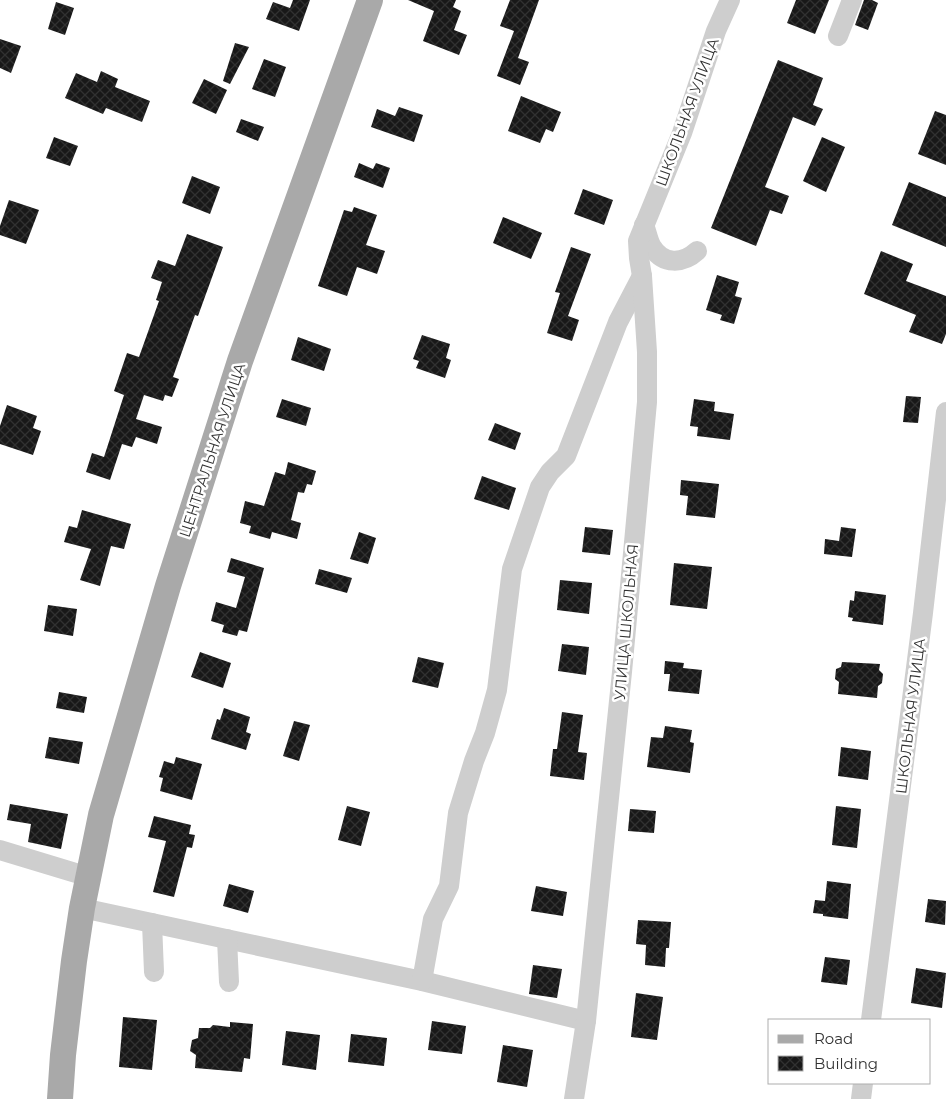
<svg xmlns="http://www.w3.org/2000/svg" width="946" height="1099" viewBox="0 0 946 1099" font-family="Montserrat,sans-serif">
	<defs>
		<pattern id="building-cross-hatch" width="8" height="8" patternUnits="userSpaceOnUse" patternTransform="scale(1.25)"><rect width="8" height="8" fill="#181818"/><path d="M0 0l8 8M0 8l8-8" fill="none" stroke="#313131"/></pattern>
	</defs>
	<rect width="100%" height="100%" fill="#fff"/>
	<g fill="url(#building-cross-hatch)">
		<polygon points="293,0 310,0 299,31 266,19 273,2 290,8"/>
		<polygon points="408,0 456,0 453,7 461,11 454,30 467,35 459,55 423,41 434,11"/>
		<polygon points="510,0 539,0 518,58 529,62 520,85 497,76 514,31 500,26"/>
		<polygon points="796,0 829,0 815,34 787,23"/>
		<polygon points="864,0 872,0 878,3 868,30 855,25"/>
		<polygon points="56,2 74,8 65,35 48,29"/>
		<polygon points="0,39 21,46 11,73 0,68"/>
		<polygon points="235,43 249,47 230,84 223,81"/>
		<polygon points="264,59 286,67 275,97 252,89"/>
		<polygon points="778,60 823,78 813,105 823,109 815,126 793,117 765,187 789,196 782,214 770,210 756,246 711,228"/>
		<polygon points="101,71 118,79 115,87 150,101 142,122 106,108 103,114 65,98 76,73 97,82"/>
		<polygon points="204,79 227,90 216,114 192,103"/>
		<polygon points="521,96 561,112 553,132 546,129 540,143 508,131"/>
		<polygon points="399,107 423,115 414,142 371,127 377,109 395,116"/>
		<polygon points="935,111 946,115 946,165 918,154"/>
		<polygon points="241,119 264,127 258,141 236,132"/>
		<polygon points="54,137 78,146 70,166 46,158"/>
		<polygon points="822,137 845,147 826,192 803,181"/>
		<polygon points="359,163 373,169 376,163 390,168 383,188 354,177"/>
		<polygon points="192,176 220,187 210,214 182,203"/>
		<polygon points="909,182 946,197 946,247 892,225"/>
		<polygon points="583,189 613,200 604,225 574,214"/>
		<polygon points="9,200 39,210 26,244 0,235 0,226"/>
		<polygon points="354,207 377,215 366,245 385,251 377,274 357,267 347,296 318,286 344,210 352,212"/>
		<polygon points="503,217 542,233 531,259 493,243"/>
		<polygon points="187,234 223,247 198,316 195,315 173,377 179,379 172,397 165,395 163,401 144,395 136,419 162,427 157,444 136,437 132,447 122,444 110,480 86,472 92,453 104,457 124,395 114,391 127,353 139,357 159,301 156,300 162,282 151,278 158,260 175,266"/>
		<polygon points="571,247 591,254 568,316 579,320 572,341 547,333 560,293 555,292"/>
		<polygon points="881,251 913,264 906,281 946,296 946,334 942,344 909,332 916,315 864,294"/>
		<polygon points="717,275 739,282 735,296 742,298 734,324 720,320 722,315 706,310"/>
		<polygon points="422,335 450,344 446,358 451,360 445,378 416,368 419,361 413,359"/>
		<polygon points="298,337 331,349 324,371 291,360"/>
		<polygon points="906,396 921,397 918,423 903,422"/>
		<polygon points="282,399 311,408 306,426 276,417"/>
		<polygon points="694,399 715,402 714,411 734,414 730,440 697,436 698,427 690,426"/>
		<polygon points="7,405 37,416 33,428 41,431 33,455 0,444 0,426"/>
		<polygon points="495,423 521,433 515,450 488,440"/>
		<polygon points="288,462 316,471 312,485 307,484 304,493 298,492 291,520 301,523 297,539 272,532 270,539 249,533 251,526 240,523 245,501 264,506 275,472 285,475"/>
		<polygon points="482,476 516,488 509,510 474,499"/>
		<polygon points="681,480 719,484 715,518 686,515 688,496 680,495"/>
		<polygon points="82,510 131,524 124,549 111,546 100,586 80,580 91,549 64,542 69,526 77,528"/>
		<polygon points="585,527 613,530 610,555 582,552"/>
		<polygon points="841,527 856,529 852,557 824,554 825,539 839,541"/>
		<polygon points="359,532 376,538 368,564 350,559"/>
		<polygon points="231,558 264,568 247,632 239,630 237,636 222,632 224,625 211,621 216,602 236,608 245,577 227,572"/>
		<polygon points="674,563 712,567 707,609 670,605"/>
		<polygon points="319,569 352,578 347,593 315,584"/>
		<polygon points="560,580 592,583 589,614 557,610"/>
		<polygon points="855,591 886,595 883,625 852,621 853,618 848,617 850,600 854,601"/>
		<polygon points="48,605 77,609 73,636 44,631"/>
		<polygon points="562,644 589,647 586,675 558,671"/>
		<polygon points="200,652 231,663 223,688 191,677"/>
		<polygon points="418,657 444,663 438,688 412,682"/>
		<polygon points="665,661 684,663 683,668 702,670 699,694 668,691 670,674 664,674"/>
		<polygon points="842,662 880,664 879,670 883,674 882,683 878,686 877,698 838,694 839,682 835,679 836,669 841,667"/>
		<polygon points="59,692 87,697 84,713 56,708"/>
		<polygon points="224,708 250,717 246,732 251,734 246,750 211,739 217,719 220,720"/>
		<polygon points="562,712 583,715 578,752 587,753 584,780 550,776 553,749 557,749"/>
		<polygon points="294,721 310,725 299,761 283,756"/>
		<polygon points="665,726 692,730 690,742 694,743 690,773 647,767 651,737 663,738"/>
		<polygon points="49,737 83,742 79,764 45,758"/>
		<polygon points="841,747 871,751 868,780 838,776"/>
		<polygon points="176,757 202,764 192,800 160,791 163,778 159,777 164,761 174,764"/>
		<polygon points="10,804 68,814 61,849 28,842 31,824 7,820"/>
		<polygon points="347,806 370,812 361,846 338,840"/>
		<polygon points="836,806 861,809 857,848 832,845"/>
		<polygon points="630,809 656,811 654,833 628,831"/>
		<polygon points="154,816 191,825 189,834 195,835 192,848 187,847 174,897 153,892 166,841 148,837"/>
		<polygon points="827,881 851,884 848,919 823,916 823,914 813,913 815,900 825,901"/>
		<polygon points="229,884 254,891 248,913 223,906"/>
		<polygon points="536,886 567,892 563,916 531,911"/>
		<polygon points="928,899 946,901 945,925 925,922"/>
		<polygon points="638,920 671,922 669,948 666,948 665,967 645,965 646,945 636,944"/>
		<polygon points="825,957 850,960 847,985 821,982"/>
		<polygon points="533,965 562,969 557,998 529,994"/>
		<polygon points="916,968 946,973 942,1008 911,1003"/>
		<polygon points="636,993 663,997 657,1040 631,1037"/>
		<polygon points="123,1017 157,1020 152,1070 119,1067"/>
		<polygon points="432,1021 466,1026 462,1054 428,1050"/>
		<polygon points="230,1022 253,1024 250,1059 244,1058 242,1072 195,1068 196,1055 190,1051 192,1040 198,1038 199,1028 210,1028 213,1025 230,1027"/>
		<polygon points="286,1031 320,1035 316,1070 282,1065"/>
		<polygon points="351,1034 387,1038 384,1066 348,1062"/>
		<polygon points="503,1045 533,1050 527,1087 497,1082"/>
	</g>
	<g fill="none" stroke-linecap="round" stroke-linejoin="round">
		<g stroke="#cecece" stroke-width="20">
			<polyline points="838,36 852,0"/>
			<path d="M644,225C647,232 648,241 652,247C663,265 683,264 697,251"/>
			<polyline points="0,850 89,877"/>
			<polyline points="82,908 422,981 586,1021"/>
			<polyline points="152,923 154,972"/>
			<polyline points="227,939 229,982"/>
			<polyline points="422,981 433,919 449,886 458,813 474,761 485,733 497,690 512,569 540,487 550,472 566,456 618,322 642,276"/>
			<polyline points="871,1020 923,613 946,412"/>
			<polyline points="574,1099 586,1021 622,672 647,402 647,352 642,276 639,258 638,241 682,133 716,31 730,0"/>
			<polyline points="861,1099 863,1083"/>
		</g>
		<polyline stroke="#a9a9a9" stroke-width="26" points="60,1099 63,1055 74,961 82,908 101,815 168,586 240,361 370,0"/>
	</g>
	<g text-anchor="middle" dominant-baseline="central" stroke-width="5" stroke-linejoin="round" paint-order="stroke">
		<g font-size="15" fill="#313131" stroke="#fff">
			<text transform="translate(687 112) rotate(-70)">ШКОЛЬНАЯ УЛИЦА</text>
			<text transform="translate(212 450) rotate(-72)">ЦЕНТРАЛЬНАЯ УЛИЦА</text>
			<text transform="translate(626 622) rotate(-85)">УЛИЦА ШКОЛЬНАЯ</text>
			<text transform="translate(910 716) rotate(-83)">ШКОЛЬНАЯ УЛИЦА</text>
		</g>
	</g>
	<rect x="768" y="1019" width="162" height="65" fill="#ffffff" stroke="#adadad"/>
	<rect x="778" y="1035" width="25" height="8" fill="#a9a9a9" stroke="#adadad"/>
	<text x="814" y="1044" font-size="15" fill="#313131">Road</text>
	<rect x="778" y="1056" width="25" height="15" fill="url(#building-cross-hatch)" stroke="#adadad"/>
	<text x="814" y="1069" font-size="15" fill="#313131">Building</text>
</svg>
